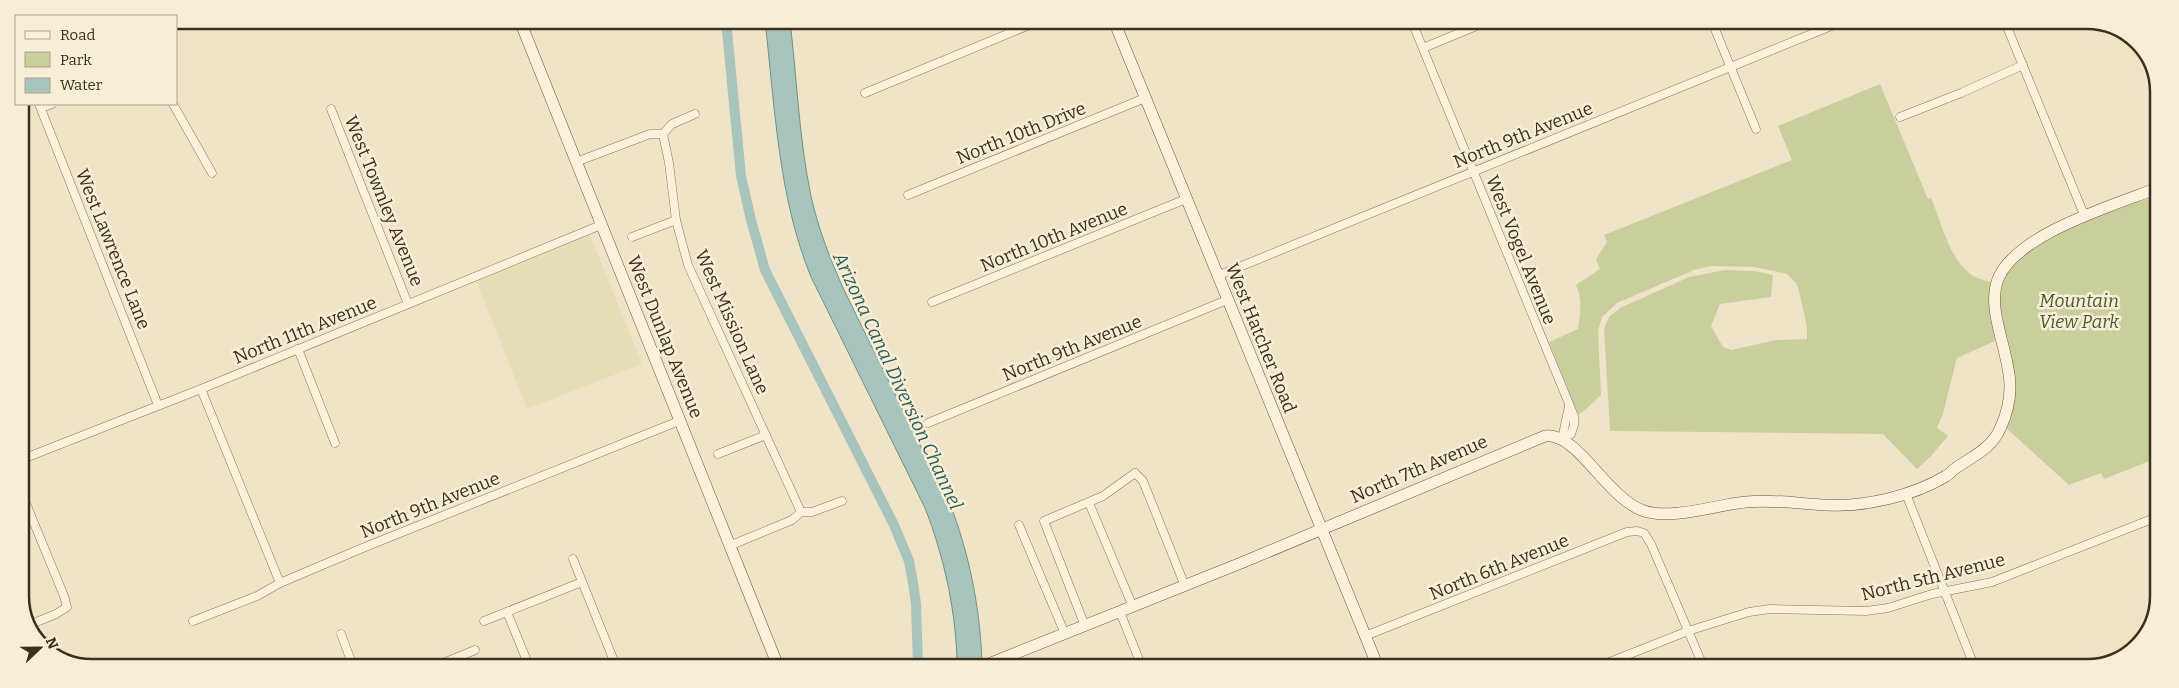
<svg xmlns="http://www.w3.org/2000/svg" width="2179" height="688" viewBox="0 0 2179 688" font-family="Bitter,serif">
	<rect width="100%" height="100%" fill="#f0e4c8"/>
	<polygon fill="#e6deb5" points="590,235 642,364 527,409 476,281"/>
	<g fill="#c9cf9b">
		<path d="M1880,84L1928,199L1931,198C1941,221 1948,254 1967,271C1974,278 1983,280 1992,282C1987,303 1991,320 1995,341L1957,358L1943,414L1937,428L1948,436L1931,456L1917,469L1883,434L1610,431L1604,329L1609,317L1620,308L1689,277L1725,270L1755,271L1773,275L1771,297L1720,304L1711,326L1723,347L1731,350L1776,340L1807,339V327L1799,291L1796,283L1787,274L1754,267L1711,266L1694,270L1617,303L1602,317L1598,331L1601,395L1583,412L1578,414L1549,342L1578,329C1580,313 1583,300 1576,285L1600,269L1596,259L1607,242L1604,235L1792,160L1778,126Z"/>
		<path d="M2158,195L2157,458L2104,479L2101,473L2069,485L2006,428C2020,396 2014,367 2005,335C2000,318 1997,300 2003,283C2007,269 2022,253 2034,245C2071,223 2119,210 2158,195Z"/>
	</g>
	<path fill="#a9c4bc" stroke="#6f938a" d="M765,21H790C797,79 799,139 811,196C818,228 830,259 844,290L953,512C971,561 981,615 982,667H957C957,615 944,556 925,508L811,277C778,196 775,107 765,21Z"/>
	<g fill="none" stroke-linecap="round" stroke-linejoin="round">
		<polyline stroke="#a9c4bc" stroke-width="10" points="726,21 741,176 751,220 765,270 894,525 909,561 913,583 916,604 918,667"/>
		<g stroke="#8d765c" stroke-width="9">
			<g id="street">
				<polyline points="1412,22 1574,416 1574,425 1571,434 1562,439"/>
				<polyline points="1712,22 1756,129"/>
				<polyline points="2005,22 2085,217"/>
				<polyline points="1423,48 1486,22"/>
				<polyline points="865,93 1039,21"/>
				<polyline points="39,104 158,405"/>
				<polyline points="173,104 212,173"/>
				<polyline points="41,108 52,104"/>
				<polyline points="331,109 408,304"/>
				<polyline points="1900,117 1961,93 2023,65"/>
				<polyline points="663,134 669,163 676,220 688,265 801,512"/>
				<polyline points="576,162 650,134 663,134 672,124 695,114"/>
				<polyline points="908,195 1145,98"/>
				<polyline points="632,237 676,220"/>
				<polyline points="1217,276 1841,22"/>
				<polyline points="932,302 1186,199"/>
				<polyline points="298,349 335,443"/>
				<polyline points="201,389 280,583"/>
				<polyline points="928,423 1227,300"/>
				<polyline points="1562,439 1569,406"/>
				<polyline points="718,454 766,435"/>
				<polyline points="20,460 201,389 601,225"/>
				<polyline points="20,489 64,596 67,607 56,614 29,625"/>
				<polyline points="1906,494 1975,668"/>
				<polyline points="1089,503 1133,607"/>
				<polyline points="1019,525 1065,634"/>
				<polyline points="729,546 792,520 801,512 812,512 842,501"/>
				<polyline points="573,559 616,666"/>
				<polyline points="507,612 529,666"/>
				<polyline points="1120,612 1142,667"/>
				<polyline points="193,621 257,596 280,583 365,547 679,421"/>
				<polyline points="484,621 582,582"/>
				<polyline points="1085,626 1044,521 1103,496 1135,473 1143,481 1185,586"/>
				<polyline points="341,634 353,666"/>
				<polyline points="1365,636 1627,532 1637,531 1644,533 1651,544 1704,668"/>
				<polyline points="436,666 475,650"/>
				<polyline points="1597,667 1688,631 1749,612 1770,609 1866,611 1888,608 1932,594 1992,582 2157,517"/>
				<polyline points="2086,668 2134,649"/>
			</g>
		</g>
		<g stroke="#6f573f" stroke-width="12">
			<g id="secondary">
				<polyline points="520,21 778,666"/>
				<polyline points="1114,21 1378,667"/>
				<path d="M981,667L1241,563L1545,436C1578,432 1606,498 1644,511C1673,520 1715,505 1746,502C1773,499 1800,504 1827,505C1865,507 1913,496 1946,476C1950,474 1952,470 1956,468C1973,456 1991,449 2000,429C2016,395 2010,372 2001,338C1996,318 1991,298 1998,279C2016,234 2114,205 2158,188"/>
			</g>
		</g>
		<use href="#street" stroke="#faf1dc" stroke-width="8"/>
		<use href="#secondary" stroke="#faf1dc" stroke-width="11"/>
	</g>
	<g text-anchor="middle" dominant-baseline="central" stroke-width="5" stroke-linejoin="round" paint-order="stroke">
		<g font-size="18" fill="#3d2e20" stroke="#f7eed8">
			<text transform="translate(1021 133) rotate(-22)">North 10th Drive</text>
			<text transform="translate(1523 135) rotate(-22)">North 9th Avenue</text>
			<text transform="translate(384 201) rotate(68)">West Townley Avenue</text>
			<text transform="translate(1054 237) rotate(-22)">North 10th Avenue</text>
			<text transform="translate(113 249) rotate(68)">West Lawrence Lane</text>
			<text transform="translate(1521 250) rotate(68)">West Vogel Avenue</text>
			<text transform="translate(732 322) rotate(66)">West Mission Lane</text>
			<text transform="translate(305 330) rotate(-22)">North 11th Avenue</text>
			<text transform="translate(665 337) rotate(68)">West Dunlap Avenue</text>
			<text transform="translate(1261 338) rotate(68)">West Hatcher Road</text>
			<text transform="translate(1072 348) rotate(-22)">North 9th Avenue</text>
			<text transform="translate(1419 469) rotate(-23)">North 7th Avenue</text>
			<text transform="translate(430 505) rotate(-22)">North 9th Avenue</text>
			<text transform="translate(1499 567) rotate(-22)">North 6th Avenue</text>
			<text transform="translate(1933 577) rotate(-14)">North 5th Avenue</text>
		</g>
		<g font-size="18" font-style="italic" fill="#4d5a26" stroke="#f7eed8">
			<text x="2079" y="301">Mountain<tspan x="2079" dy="21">View Park</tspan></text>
		</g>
		<g font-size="19" font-style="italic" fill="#2f5d5a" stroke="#f7eed8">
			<text transform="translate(898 381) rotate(65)">Arizona Canal Diversion Channel</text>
		</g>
	</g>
	<path d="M0 0H2179V688H0ZM92 29H2087A63 63 0 0 1 2150 92V596A63 63 0 0 1 2087 659H92A63 63 0 0 1 29 596V92A63 63 0 0 1 92 29Z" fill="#f7eed8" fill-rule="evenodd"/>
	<path fill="none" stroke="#3d2e20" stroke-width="2.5" d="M92 29H2087A63 63 0 0 1 2150 92V596A63 63 0 0 1 2087 659H92A63 63 0 0 1 29 596V92A63 63 0 0 1 92 29Z"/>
	<rect x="15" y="15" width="162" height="90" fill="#f7eed8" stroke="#ada18e"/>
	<rect x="25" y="31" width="25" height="8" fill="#faf1dc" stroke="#ada18e"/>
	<text x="60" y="40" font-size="15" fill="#3d2e20">Road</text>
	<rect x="25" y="52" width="25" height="15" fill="#c9cf9b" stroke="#ada18e"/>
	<text x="60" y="65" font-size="15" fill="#3d2e20">Park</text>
	<rect x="25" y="78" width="25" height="15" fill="#a9c4bc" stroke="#ada18e"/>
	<text x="60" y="90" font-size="15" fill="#3d2e20">Water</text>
	<g transform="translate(40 648) rotate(68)" stroke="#f7eed8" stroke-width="4" paint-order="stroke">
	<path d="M0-4L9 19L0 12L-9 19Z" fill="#3d2e20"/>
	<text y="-8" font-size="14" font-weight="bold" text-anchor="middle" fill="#3d2e20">N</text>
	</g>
</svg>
